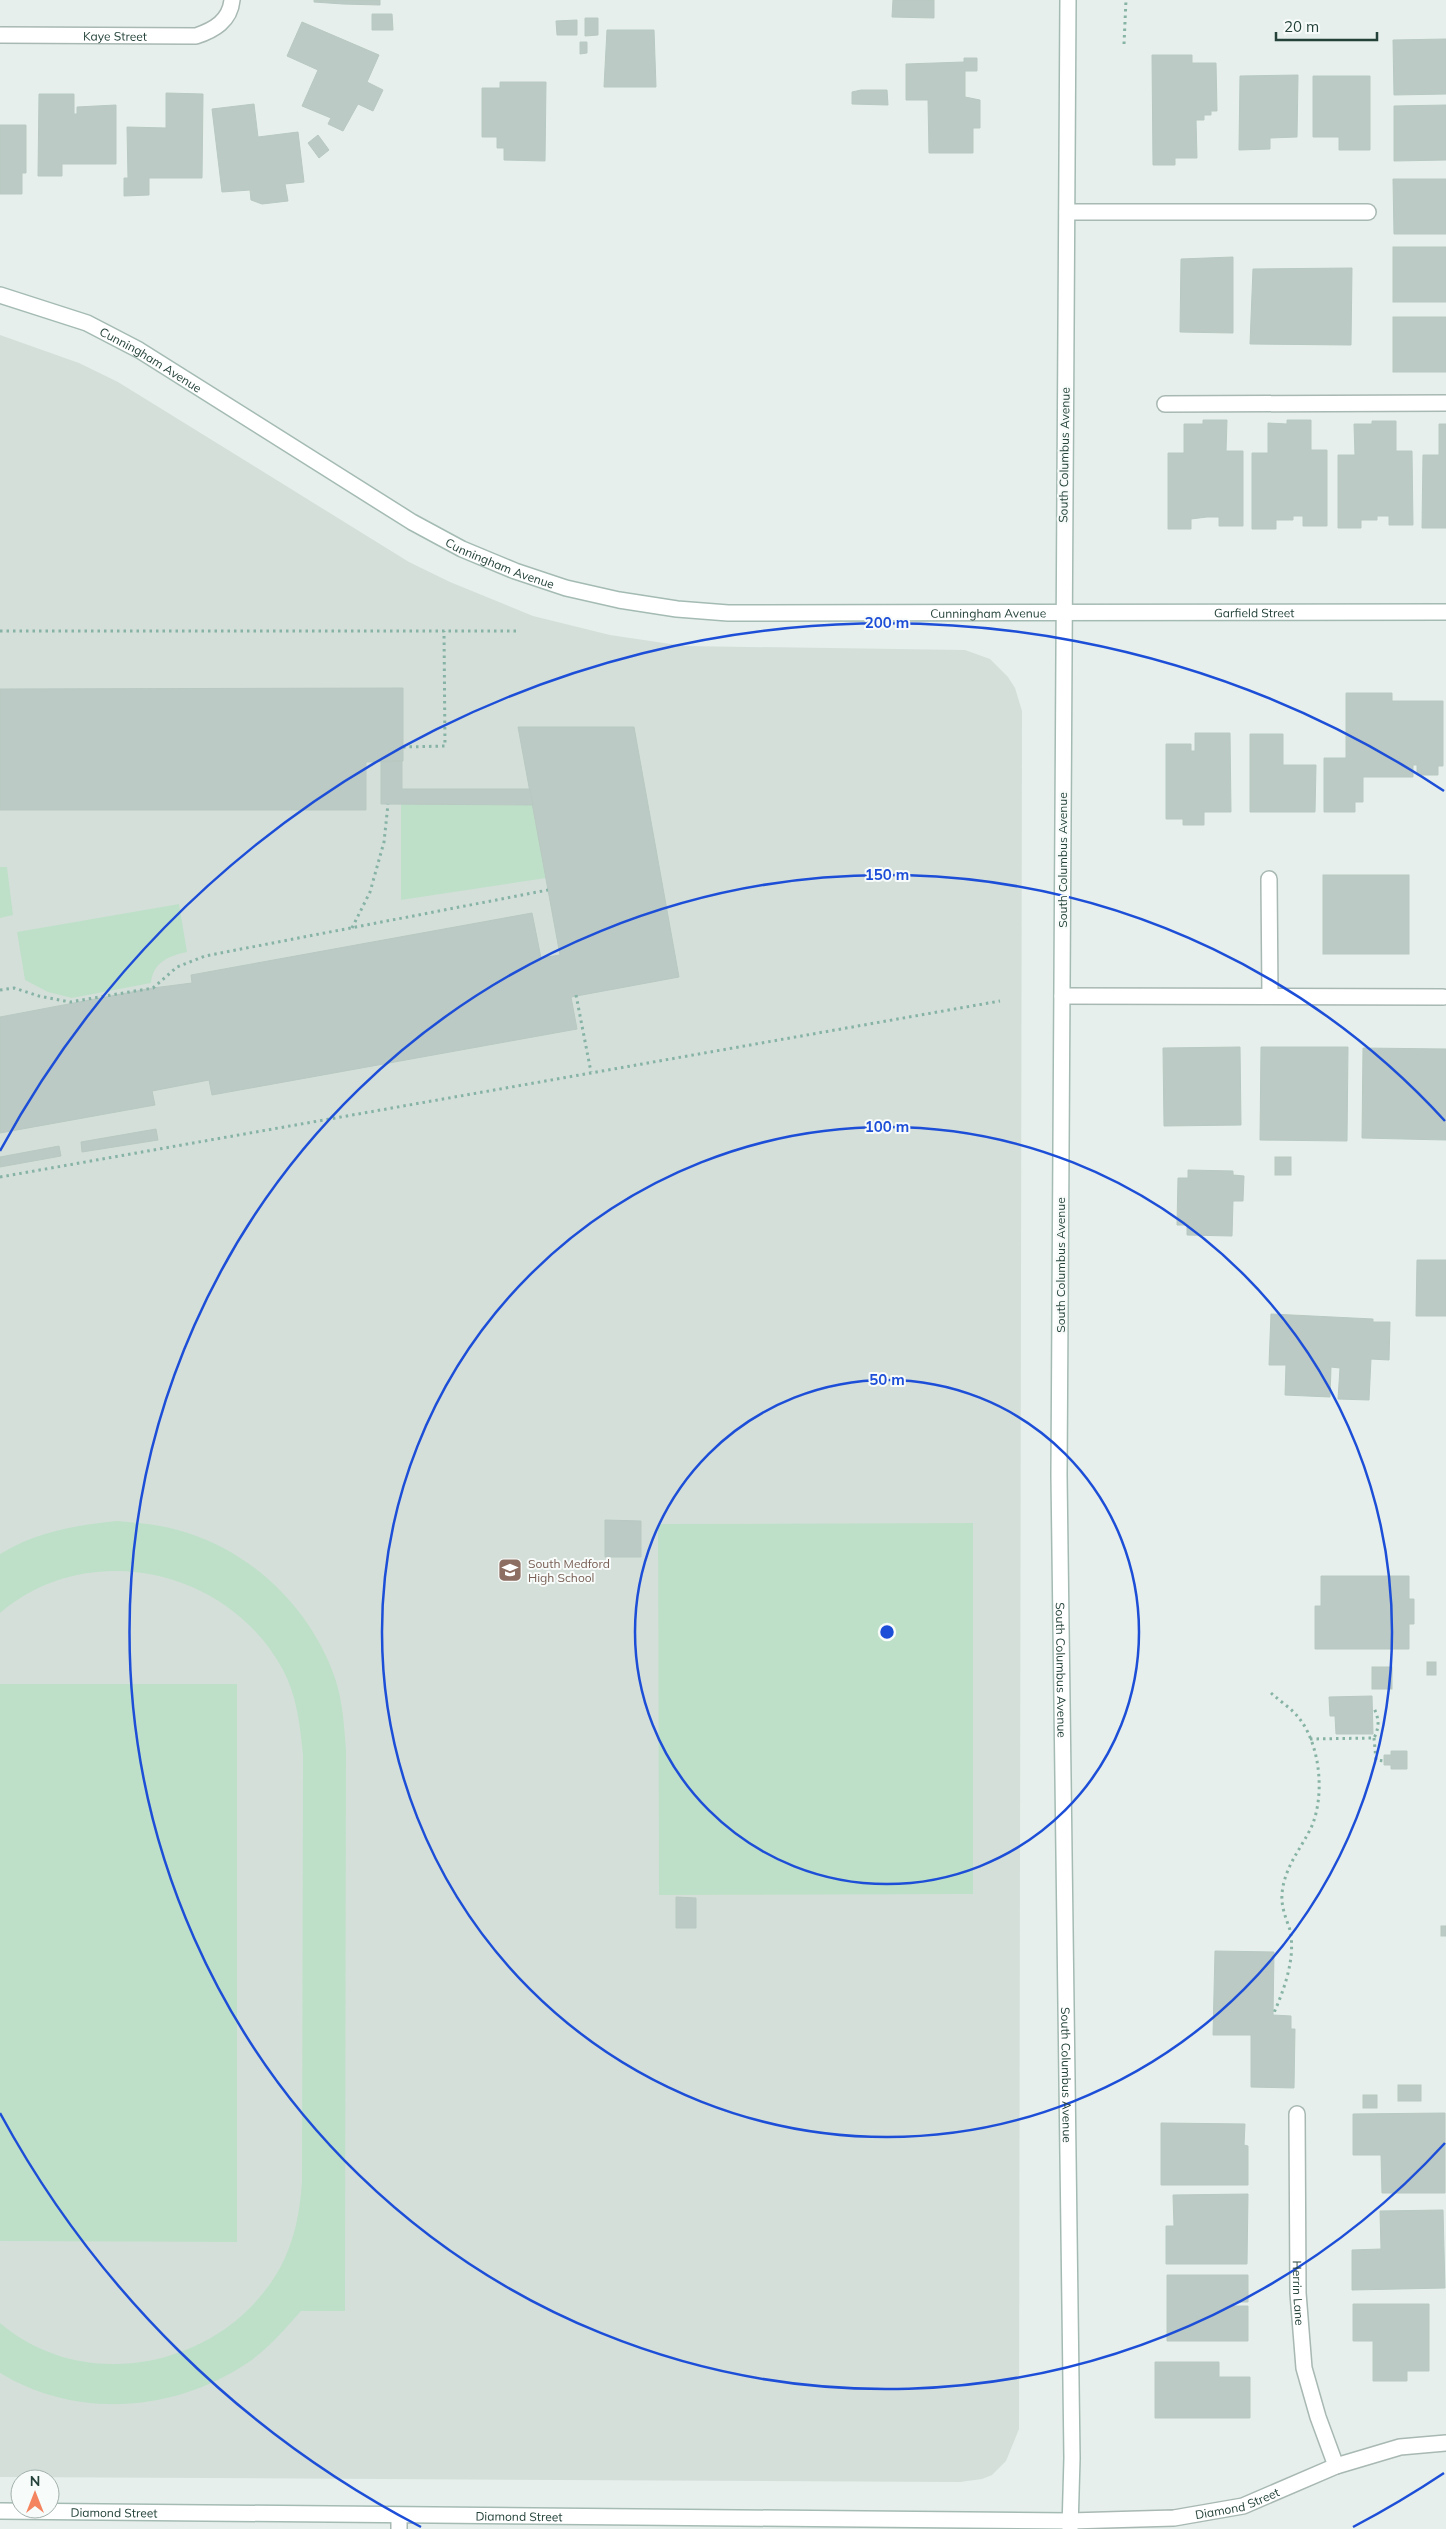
<svg xmlns="http://www.w3.org/2000/svg" width="1446" height="2529" viewBox="0 0 1446 2529" font-family="Mulish,sans-serif">
	<rect width="100%" height="100%" fill="#e6efeb"/>
	<polygon fill="#d4dfda" points="0,335 79,363 118,382 409,562 450,582 533,616 610,635 684,646 965,650 990,659 1008,677 1015,688 1022,711 1019,2429 1006,2461 992,2475 982,2479 960,2482 0,2477"/>
	<g fill="#bfe0c8">
		<polygon points="401,804 533,805 546,878 401,900"/>
		<polygon points="0,867 7,867 13,915 0,918"/>
		<path d="M179,904L187,952C169,956 153,962 151,983L72,998L48,992L25,980L17,932Z"/>
		<path d="M117,1521C141,1523 165,1525 188,1533C256,1555 312,1611 335,1678C343,1702 344,1726 346,1750L345,2311H301C285,2329 269,2348 249,2362C175,2412 78,2420 0,2373V2323C88,2398 228,2365 281,2266C295,2239 300,2211 302,2181L303,1755C300,1726 297,1696 283,1670C229,1569 89,1537 0,1613V1554C36,1532 75,1525 117,1521Z"/>
		<polygon points="973,1523 973,1894 659,1895 658,1524"/>
		<polygon points="0,1684 237,1684 237,2242 0,2241"/>
	</g>
	<g fill="#bbcac4" stroke="#b8c9c2">
		<polygon points="314,0 380,0 380,5 343,4 314,2"/>
		<polygon points="893,0 934,0 934,18 892,17"/>
		<polygon points="372,14 392,14 393,30 372,30"/>
		<polygon points="585,18 598,18 598,35 585,36"/>
		<polygon points="577,20 577,35 557,35 556,21"/>
		<polygon points="302,22 379,55 367,82 383,90 373,111 358,104 343,131 328,124 331,118 302,106 318,70 287,56"/>
		<polygon points="607,30 654,30 656,87 604,87"/>
		<polygon points="1446,39 1446,94 1394,95 1393,40"/>
		<polygon points="580,42 587,42 587,53 580,54"/>
		<polygon points="1152,55 1192,55 1192,63 1216,63 1217,111 1211,111 1211,115 1204,115 1204,120 1196,120 1197,158 1175,158 1175,165 1153,165"/>
		<polygon points="964,58 977,58 977,71 965,71 965,97 980,100 980,128 973,128 973,153 929,153 928,100 906,100 906,64 964,62"/>
		<polygon points="1298,75 1297,137 1270,138 1270,149 1239,150 1240,76"/>
		<polygon points="1313,76 1370,76 1370,150 1339,150 1339,137 1313,137"/>
		<polygon points="500,82 546,82 545,161 504,160 504,148 497,148 497,137 482,137 482,88 500,88"/>
		<polygon points="861,90 887,90 888,105 852,104 852,92"/>
		<polygon points="166,93 203,94 202,178 149,178 149,195 124,196 124,178 128,178 127,127 166,128"/>
		<polygon points="39,94 74,94 74,114 77,114 77,107 116,105 116,164 62,164 62,176 38,176"/>
		<polygon points="254,104 258,137 298,132 304,182 285,184 288,201 262,204 251,200 250,190 222,192 212,109"/>
		<polygon points="1446,105 1446,160 1394,161 1394,106"/>
		<polygon points="0,125 26,125 26,173 22,173 22,194 0,194"/>
		<polygon points="318,135 329,150 319,158 308,143"/>
		<polygon points="1393,179 1446,179 1446,234 1394,234"/>
		<rect x="1393" y="247" width="53" height="55"/>
		<polygon points="1233,257 1233,333 1180,332 1181,259"/>
		<polygon points="1352,268 1351,345 1250,344 1253,269"/>
		<rect x="1393" y="317" width="53" height="55"/>
		<polygon points="1203,420 1227,420 1226,451 1243,451 1243,526 1219,526 1219,517 1207,517 1191,519 1191,529 1168,529 1168,453 1184,453 1184,424 1203,424"/>
		<polygon points="1287,420 1311,420 1311,450 1327,450 1327,526 1303,526 1303,516 1293,516 1293,520 1276,520 1276,529 1252,529 1252,453 1268,453 1268,423 1287,424"/>
		<polygon points="1372,421 1396,421 1396,451 1412,451 1413,525 1389,525 1389,516 1377,516 1377,520 1361,520 1361,528 1338,528 1338,455 1355,455 1354,424 1372,424"/>
		<polygon points="1439,424 1446,424 1446,528 1422,528 1423,455 1439,455"/>
		<polygon points="403,688 403,761 366,762 366,810 0,810 0,689"/>
		<polygon points="1346,693 1392,693 1392,701 1443,701 1443,766 1438,766 1438,775 1417,775 1417,765 1413,765 1413,777 1363,777 1363,802 1355,802 1355,812 1324,812 1324,758 1346,758"/>
		<polygon points="518,727 634,727 679,977 571,997 577,1029 212,1095 209,1080 152,1091 155,1105 0,1133 0,1017 153,988 192,983 191,975 532,913 541,958 560,955"/>
		<polygon points="1195,733 1230,733 1231,812 1204,812 1204,825 1183,825 1183,819 1166,819 1166,744 1191,744 1191,751 1195,751"/>
		<polygon points="1250,734 1283,734 1283,765 1316,765 1315,812 1250,812"/>
		<polygon points="402,761 402,789 530,789 533,805 381,804 381,762"/>
		<rect x="1323" y="875" width="86" height="79"/>
		<polygon points="1240,1047 1241,1125 1164,1126 1163,1048"/>
		<polygon points="1261,1047 1348,1047 1347,1141 1260,1140"/>
		<polygon points="1363,1048 1446,1049 1446,1140 1362,1138"/>
		<polygon points="156,1129 158,1140 82,1152 81,1142"/>
		<polygon points="59,1146 61,1156 0,1167 0,1157"/>
		<rect x="1275" y="1157" width="16" height="18"/>
		<polygon points="1188,1170 1233,1171 1233,1175 1244,1176 1243,1201 1233,1201 1232,1236 1187,1235 1187,1225 1177,1225 1178,1178 1188,1178"/>
		<polygon points="1417,1260 1446,1260 1446,1316 1416,1316"/>
		<polygon points="1271,1314 1373,1319 1373,1322 1390,1322 1389,1360 1371,1359 1369,1400 1338,1399 1340,1368 1331,1367 1330,1397 1285,1395 1286,1365 1269,1365"/>
		<polygon points="605,1520 641,1521 641,1557 605,1557"/>
		<polygon points="1321,1576 1409,1576 1409,1599 1414,1599 1414,1624 1409,1624 1409,1649 1315,1649 1315,1606 1321,1606"/>
		<rect x="1427" y="1662" width="9" height="13"/>
		<rect x="1372" y="1667" width="20" height="22"/>
		<polygon points="1372,1696 1373,1734 1336,1734 1335,1716 1330,1716 1329,1697"/>
		<polygon points="1391,1751 1407,1751 1407,1769 1391,1769 1391,1765 1384,1765 1384,1755 1391,1755"/>
		<polygon points="676,1897 696,1898 696,1928 676,1928"/>
		<rect x="1441" y="1926" width="5" height="10"/>
		<polygon points="1215,1951 1274,1952 1273,2015 1291,2016 1291,2029 1295,2029 1294,2088 1251,2087 1251,2035 1213,2035"/>
		<rect x="1398" y="2085" width="23" height="16"/>
		<rect x="1363" y="2095" width="14" height="13"/>
		<polygon points="1445,2113 1445,2193 1382,2193 1381,2155 1353,2155 1353,2114"/>
		<polygon points="1161,2123 1245,2124 1244,2145 1248,2146 1248,2185 1161,2185"/>
		<polygon points="1248,2194 1247,2264 1166,2264 1166,2226 1174,2226 1173,2195"/>
		<polygon points="1443,2210 1445,2288 1352,2290 1352,2250 1381,2249 1380,2211"/>
		<polygon points="1167,2275 1248,2275 1248,2302 1234,2302 1234,2306 1248,2306 1248,2341 1167,2341"/>
		<polygon points="1353,2304 1429,2304 1429,2371 1407,2371 1407,2381 1373,2381 1373,2341 1353,2341"/>
		<polygon points="1155,2362 1219,2362 1219,2377 1250,2377 1250,2418 1155,2418"/>
	</g>
	<g fill="none" stroke-linecap="round" stroke-linejoin="round">
		<g stroke="#a8b8b2" stroke-width="18">
			<g id="lane">
				<polyline points="1165,404 1446,403"/>
				<polyline points="1269,879 1270,996"/>
				<polyline points="1062,996 1443,997"/>
			</g>
		</g>
		<g stroke="#a8b8b2" stroke-width="18">
			<g id="street">
				<path id="s1" d="M0,35L196,36C214,30 230,21 232,0"/>
				<polyline points="1067,212 1368,212"/>
				<path id="s2" d="M1297,2114L1298,2293L1304,2368L1318,2417L1336,2466"/>
				<polyline points="399,2516 399,2529"/>
				<path id="s3" d="M1070,2521L1174,2518L1243,2506L1336,2466L1400,2447L1446,2443"/>
			</g>
		</g>
		<g stroke="#a4bbb3" stroke-width="18">
			<g id="secondary">
				<path id="s4" d="M1068,0L1059,1475L1072,2458L1070,2529"/>
				<path id="s5" d="M0,295L87,323L139,350L412,522L462,549L515,571L566,588L619,600L677,609L728,613L1446,612"/>
				<path id="s6" d="M0,2511L1070,2521"/>
			</g>
		</g>
		<g stroke="#86b3a5" stroke-width="3" stroke-dasharray="2.5 4" stroke-linecap="butt">
			<polyline points="1124,44 1126,0"/>
			<polyline points="0,631 518,631"/>
			<polyline points="403,747 445,746 444,631"/>
			<polyline points="352,928 370,892 384,842 388,804"/>
			<polyline points="0,990 14,988 39,996 70,1002 153,988 177,967 205,956 548,890"/>
			<polyline points="576,995 591,1072"/>
			<polyline points="0,1177 1000,1001"/>
			<path d="M1271,1693C1280,1701 1292,1709 1299,1718C1321,1746 1325,1797 1311,1828C1300,1850 1284,1868 1282,1894C1281,1907 1286,1918 1290,1930C1296,1958 1284,1990 1273,2015"/>
			<polyline points="1374,1738 1376,1760 1384,1761"/>
			<path d="M1310,1739L1374,1738C1380,1726 1379,1718 1373,1706"/>
		</g>
		<use href="#lane" stroke="#fff" stroke-width="15"/>
		<use href="#street" stroke="#fff" stroke-width="15"/>
		<use href="#secondary" stroke="#fff" stroke-width="15"/>
	</g>
	<g fill="none" stroke="#1d4ed8" stroke-width="2.5">
		<circle cx="887" cy="1632" r="252"/>
		<circle cx="887" cy="1632" r="505"/>
		<path d="M1445 2143A757 757 0 1 1 1445 1121"/>
		<path d="M1444 2473A1009 1009 0 0 1 1353 2527M421 2527A1009 1009 0 0 1 0 2113M0 1151A1009 1009 0 0 1 1444 791"/>
	</g>
	<defs>
		<g id="school-square" transform="scale(1.25)"><rect x="-9" y="-9" width="18" height="18" rx="4" fill="#8d6e63" stroke="#f7fbf9"/><path d="M0-5L7-2L0 1L-7-2ZM-4 1L0 2.5L4 1V4Q0 6-4 4Z" fill="#fff"/></g>
	</defs>
	<g fill-rule="evenodd">
		<use href="#school-square" x="510" y="1570"/>
	</g>
	<g text-anchor="middle" dominant-baseline="central" stroke-width="4" stroke-linejoin="round" paint-order="stroke">
		<g font-size="12" fill="#24423a" stroke="#f7fbf9">
			<text stroke="none"><textPath href="#s1" startOffset="115">Kaye Street</textPath></text>
			<text stroke="none"><textPath href="#s5" startOffset="165">Cunningham Avenue</textPath></text>
			<text transform="translate(1064 455) rotate(-89)">South Columbus Avenue</text>
			<text stroke="none"><textPath href="#s5" startOffset="570">Cunningham Avenue</textPath></text>
			<text stroke="none"><textPath href="#s5" startOffset="1065">Cunningham Avenue</textPath></text>
			<text stroke="none"><textPath href="#s5" startOffset="1331">Garfield Street</textPath></text>
			<text transform="translate(1062 860) rotate(-90)">South Columbus Avenue</text>
			<text transform="translate(1060 1265) rotate(-90)">South Columbus Avenue</text>
			<text stroke="none"><textPath href="#s4" startOffset="1670">South Columbus Avenue</textPath></text>
			<text stroke="none"><textPath href="#s4" startOffset="2075">South Columbus Avenue</textPath></text>
			<text stroke="none"><textPath href="#s2" startOffset="179">Herrin Lane</textPath></text>
			<text stroke="none"><textPath href="#s3" startOffset="169">Diamond Street</textPath></text>
			<text stroke="none"><textPath href="#s6" startOffset="114">Diamond Street</textPath></text>
			<text stroke="none"><textPath href="#s6" startOffset="519">Diamond Street</textPath></text>
		</g>
		<g font-size="12" fill="#785e54" stroke="#f7fbf9" text-anchor="start">
			<text x="528" y="1563">South Medford<tspan x="528" dy="14">High School</tspan></text>
		</g>
	</g>
	<circle cx="887" cy="1632" r="8" fill="#1d4ed8" stroke="#f7fbf9" stroke-width="2.5"/>
	<g font-size="15" text-anchor="middle" font-weight="bold" fill="#1d4ed8" stroke="#f7fbf9" stroke-width="4" stroke-linejoin="round" paint-order="stroke">
		<text x="887" y="628">200 m</text>
		<text x="887" y="880">150 m</text>
		<text x="887" y="1132">100 m</text>
		<text x="887" y="1385">50 m</text>
	</g>
	<g transform="translate(35 2494)"><circle r="24" fill="#f7fbf9" stroke="#a3b1ad"/>
	<path d="M0-4L9 19L0 12L-9 19Z" fill="#f4845f"/>
	<text y="-8" font-size="14" font-weight="bold" text-anchor="middle" fill="#24423a">N</text>
	</g>
	<path d="M1276 32v8h101v-8" fill="none" stroke="#24423a" stroke-width="2.5"/>
	<text x="1284" y="32" font-size="15" fill="#24423a" stroke="#f7fbf9" stroke-width="4" paint-order="stroke">20 m</text>
</svg>
